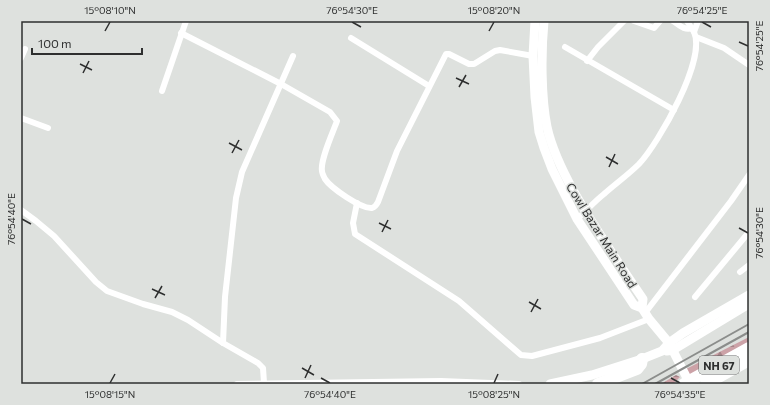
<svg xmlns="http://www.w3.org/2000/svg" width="770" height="405" viewBox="0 0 770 405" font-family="Commissioner,sans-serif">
	<defs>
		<pattern id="forest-firs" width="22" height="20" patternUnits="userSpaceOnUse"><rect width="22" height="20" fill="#cca2a7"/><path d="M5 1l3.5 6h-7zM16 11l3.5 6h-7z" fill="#a68488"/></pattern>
	</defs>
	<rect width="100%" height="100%" fill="#dee1de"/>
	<g fill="url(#forest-firs)">
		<polygon points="749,337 749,344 691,377 686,369"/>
		<polygon points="676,375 680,377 673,384 661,384"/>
	</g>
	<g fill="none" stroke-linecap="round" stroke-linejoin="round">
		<g stroke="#fff" stroke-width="6">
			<polyline points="634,21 654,28 660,21"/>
			<path d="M673,21C679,25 685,31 692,28"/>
			<polyline points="687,21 694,32"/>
			<path d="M181,33L281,84L330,112L337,121C333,132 320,160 322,171C322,173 324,177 325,179C331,188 361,209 372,208C375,207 377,204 378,202L397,151L446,54H449L469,64H474L495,51L500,50L533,56"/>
			<polyline points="696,37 724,48 749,65"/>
			<polyline points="351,38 429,86"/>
			<polyline points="565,47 674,110"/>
			<polyline points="21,58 25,49"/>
			<polyline points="587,61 598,47 624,21"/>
			<polyline points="162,91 186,21"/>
			<polyline points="21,118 48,128"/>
			<polyline points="357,203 353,223 355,234 459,301 521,355 532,356 600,338 649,319"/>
			<polyline points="21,210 36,221 54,236 96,282 107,291 143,304 172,312 188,320 223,343 258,363 263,368 264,383"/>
			<path d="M577,219C586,211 594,202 604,194C615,184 628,175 639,164C658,144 707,59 694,32L698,21"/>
			<polyline points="740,272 749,265"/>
			<polyline points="695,297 749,232"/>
			<polyline points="645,313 731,201 749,175"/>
			<polyline points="223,343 225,297 236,198 242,172 293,56"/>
			<polyline points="237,384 441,381 519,384"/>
		</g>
		<g stroke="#fff" stroke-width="9">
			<polyline points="535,21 533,56 535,97 539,132 544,148 552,169 577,219 634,305 642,308 649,319 669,343 690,384"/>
			<path d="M544,21C541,52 541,97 547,127C552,150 563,172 574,192C595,229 619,264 643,299L642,308"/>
			<polyline points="667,351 673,350 749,304"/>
			<polyline points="550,384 592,375 642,359 662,351 669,343 683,333 749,295"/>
		</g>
		<g stroke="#fff" stroke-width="12">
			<polyline points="598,384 637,369 641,364 642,359"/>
			<polyline points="684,384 749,348"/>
			<polyline points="706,384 749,360"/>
		</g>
		<g stroke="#8b8d8b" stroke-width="2">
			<polyline points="642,384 749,324"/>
			<polyline points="655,384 749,332"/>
		</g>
	</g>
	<path fill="none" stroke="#2e2f2f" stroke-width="1.5" d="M352,22L361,27M702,22L711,27M105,31L110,22M489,31L494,22M739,42L748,46M80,64L92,70M83,73L89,61M456,78L469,84M459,87L466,75M229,143L242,150M232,153L239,140M606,157L618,164M609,167L615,154M22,219L31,224M379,223L391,229M739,228L748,233M382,232L388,220M152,289L165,295M155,298L162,286M529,302L541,309M531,312L538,299M302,368L314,375M305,378L311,365M321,378L330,383M671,378L680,383M110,383L115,374M494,383L498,374"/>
	<g text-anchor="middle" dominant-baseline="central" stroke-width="3" stroke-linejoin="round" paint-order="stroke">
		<rect fill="#dee1de" stroke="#636464" stroke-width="1" x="699" y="356" width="40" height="18" rx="3"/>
		<g font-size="11" font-weight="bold" fill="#2e2f2f">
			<text x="719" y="365">NH 67</text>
		</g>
		<g font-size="12" fill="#2e2f2f" stroke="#dee1de">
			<text transform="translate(602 235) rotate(58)">Cowl Bazar Main Road</text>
		</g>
	</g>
	<rect width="770" height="405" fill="none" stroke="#dee1de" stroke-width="44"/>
	<path d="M32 48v6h110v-6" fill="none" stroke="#2e2f2f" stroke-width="2"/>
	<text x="38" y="48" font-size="12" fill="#2e2f2f" stroke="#dee1de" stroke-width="3" paint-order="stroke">100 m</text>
	<rect x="22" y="22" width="726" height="361" fill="none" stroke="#2e2f2f" stroke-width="1.5"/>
	<g font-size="10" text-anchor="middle" fill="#2e2f2f">
		<text x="110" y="14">15°08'10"N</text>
		<text x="352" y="14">76°54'30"E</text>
		<text x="494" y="14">15°08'20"N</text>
		<text x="702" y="14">76°54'25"E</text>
		<text transform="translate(759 46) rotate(-90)" y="4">76°54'25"E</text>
		<text transform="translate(11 219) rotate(-90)" y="4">76°54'40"E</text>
		<text transform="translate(759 233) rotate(-90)" y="4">76°54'30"E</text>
		<text x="110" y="398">15°08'15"N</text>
		<text x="330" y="398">76°54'40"E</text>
		<text x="494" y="398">15°08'25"N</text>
		<text x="680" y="398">76°54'35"E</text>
	</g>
</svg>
